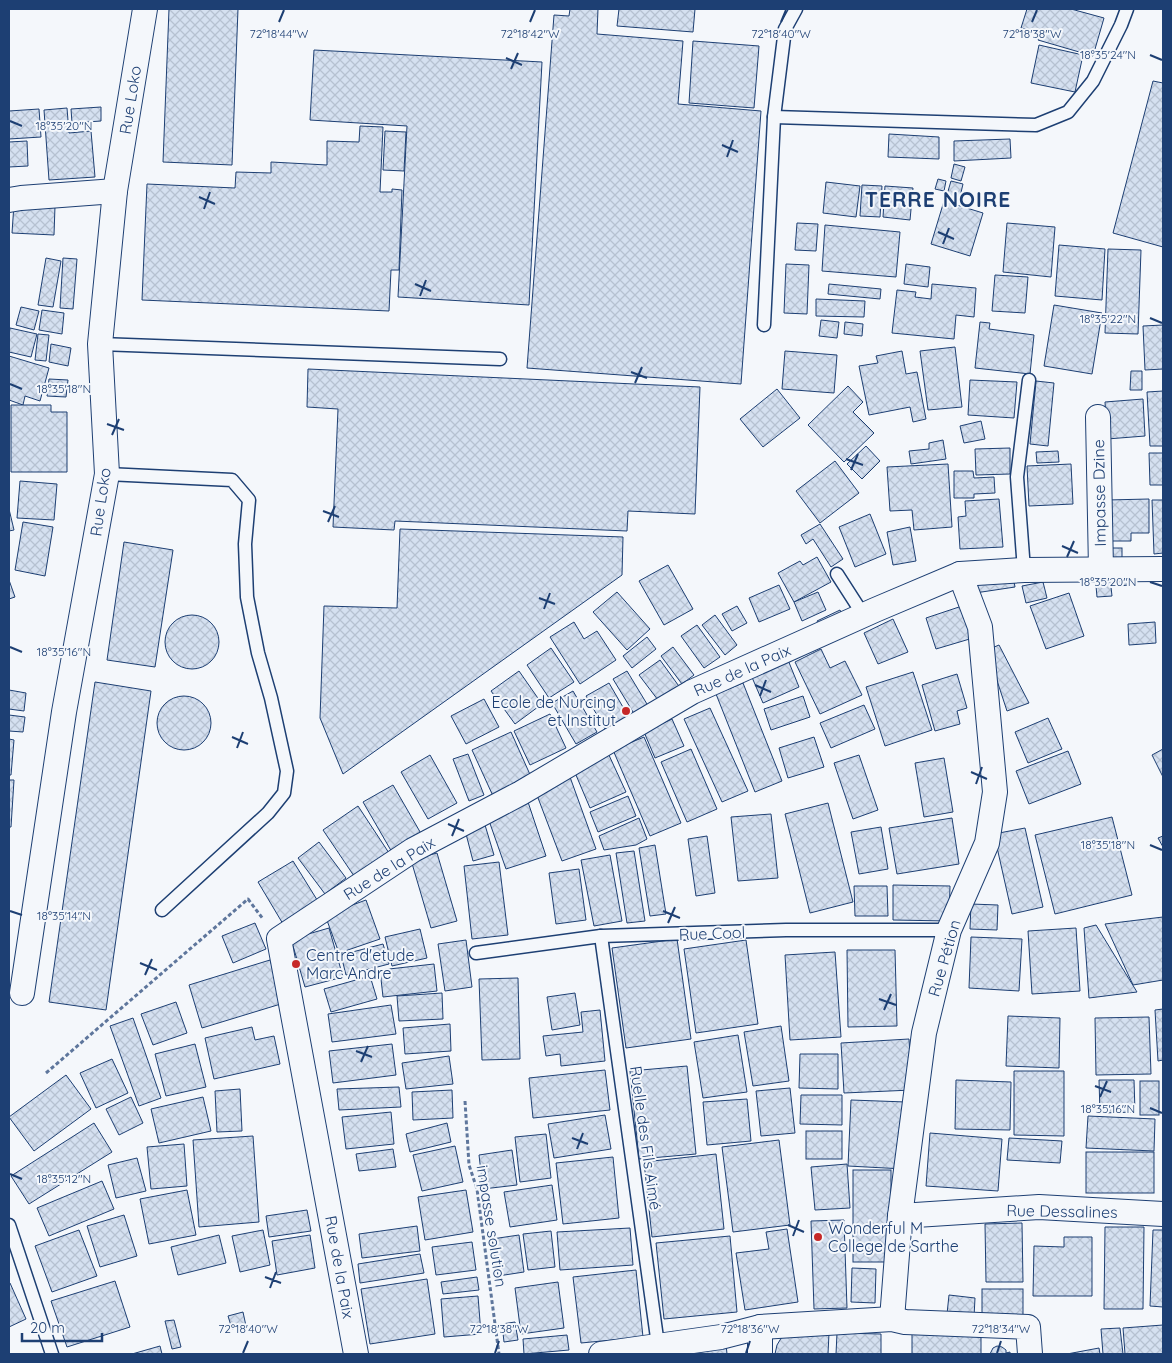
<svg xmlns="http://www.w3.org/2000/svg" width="1172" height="1363" viewBox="0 0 1172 1363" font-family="Quicksand,sans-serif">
	<defs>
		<pattern id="building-cross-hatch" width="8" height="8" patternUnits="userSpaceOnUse" patternTransform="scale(1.25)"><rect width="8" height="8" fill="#d5e0f0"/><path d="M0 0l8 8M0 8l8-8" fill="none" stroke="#b6c1d1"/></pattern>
	</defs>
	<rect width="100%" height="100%" fill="#f4f7fb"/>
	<g fill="url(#building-cross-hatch)" stroke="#1d3f73">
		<polygon points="169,9 238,9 232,165 163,162"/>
		<polygon points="570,9 598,9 597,34 683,41 678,104 761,111 741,384 527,368 554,15 569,16"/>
		<polygon points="619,9 695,9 693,32 617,26"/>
		<polygon points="1027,9 1071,9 1104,18 1093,56 1038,40 1040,33 1021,28"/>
		<polygon points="693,41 759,46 754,108 689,103"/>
		<polygon points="1039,45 1083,55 1075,92 1031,83"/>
		<polygon points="314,50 542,62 529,305 398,297 407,126 310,120"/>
		<polygon points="1153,81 1163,83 1163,247 1113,233"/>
		<polygon points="101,107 101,121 72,123 71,109"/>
		<polygon points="67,108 69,133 91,131 95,177 49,180 44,110"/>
		<polygon points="39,109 41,137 9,139 9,111"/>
		<polygon points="360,126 383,127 380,192 392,192 392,189 402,190 399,270 391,270 389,311 142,300 147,184 235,188 236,172 271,173 271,162 327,165 327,141 359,142"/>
		<polygon points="385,131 406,132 404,171 383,170"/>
		<polygon points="889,134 939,137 939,159 888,157"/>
		<polygon points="1010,139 1011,158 954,161 954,141"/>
		<polygon points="27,141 28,166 9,167 9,142"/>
		<polygon points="954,164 965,167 961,181 951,178"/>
		<polygon points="938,179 946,181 944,191 935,189"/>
		<polygon points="951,181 963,184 959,201 946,198"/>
		<polygon points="826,182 860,186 856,217 823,213"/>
		<polygon points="862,185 882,186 880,217 860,216"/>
		<polygon points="885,186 913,188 910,220 883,217"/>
		<polygon points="944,201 983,213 970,256 931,244"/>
		<polygon points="14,204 55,206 54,235 12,233"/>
		<polygon points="797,223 818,224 816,251 795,250"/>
		<polygon points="1007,223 1055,227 1051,277 1003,272"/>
		<polygon points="825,225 900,232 896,277 822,271"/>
		<polygon points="1059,245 1105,249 1102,300 1055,296"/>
		<polygon points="1108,249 1141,250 1138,334 1105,333"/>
		<polygon points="46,258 61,261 53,307 38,305"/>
		<polygon points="63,258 77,259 73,309 60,308"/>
		<polygon points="786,264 809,265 807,314 784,313"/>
		<polygon points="906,264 930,267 928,287 904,284"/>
		<polygon points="995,275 1028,277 1025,313 992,311"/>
		<polygon points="829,284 881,289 880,299 828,294"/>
		<polygon points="932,284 976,288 974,317 956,315 954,339 892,333 897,290 916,292 915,297 931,299"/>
		<polygon points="816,299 865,301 864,317 816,316"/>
		<polygon points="1054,305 1102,313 1092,374 1044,366"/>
		<polygon points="21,307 39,311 34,330 16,325"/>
		<polygon points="42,310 64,313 62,334 39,330"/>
		<polygon points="821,320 839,322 837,338 819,336"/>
		<polygon points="845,322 863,324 862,336 844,334"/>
		<polygon points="980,322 990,323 989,329 1034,335 1030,374 975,368"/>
		<polygon points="1163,325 1163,369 1145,370 1143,326"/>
		<polygon points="10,328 37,334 31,357 9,352 9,334"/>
		<polygon points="38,334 49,335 46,361 35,360"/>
		<polygon points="51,344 71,348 68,366 49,362"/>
		<polygon points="955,347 962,407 928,410 920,351"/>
		<polygon points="785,351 837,355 834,393 782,389"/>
		<polygon points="902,351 906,374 917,372 926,419 913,422 910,407 869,415 859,366 878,363 876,356"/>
		<polygon points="9,356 49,368 40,401 25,396 23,405 9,400"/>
		<polygon points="308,369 700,387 695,514 628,511 627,531 395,521 394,530 333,527 338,409 307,407"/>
		<polygon points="1131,371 1142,371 1142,390 1130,390"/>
		<polygon points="49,379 68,380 66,397 47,396"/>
		<polygon points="970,380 1017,382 1014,418 968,415"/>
		<polygon points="1036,381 1054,383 1048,446 1030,444"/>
		<polygon points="848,386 863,402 853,412 874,433 844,462 808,425"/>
		<polygon points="777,389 800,418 763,447 740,419"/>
		<polygon points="1163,391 1163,446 1150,446 1147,392"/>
		<polygon points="1143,399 1145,436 1107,439 1105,402"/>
		<polygon points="11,405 51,405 51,412 67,412 67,472 11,472"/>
		<polygon points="981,421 985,439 964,443 960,426"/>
		<polygon points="943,440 946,459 911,464 909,451 929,449 929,443"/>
		<polygon points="866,446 880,461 862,479 847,464"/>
		<polygon points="1010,448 1010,474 976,475 975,449"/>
		<polygon points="1058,451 1059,462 1037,463 1036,452"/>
		<polygon points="1149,453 1163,453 1163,485 1150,485"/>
		<polygon points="835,461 859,493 820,523 796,491"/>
		<polygon points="948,464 952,527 914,530 912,510 890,511 887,467"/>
		<polygon points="1071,464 1073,504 1029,506 1027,466"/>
		<polygon points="954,471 973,471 974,478 994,477 995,493 974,494 974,498 954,498"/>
		<polygon points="20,481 57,484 54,520 17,518"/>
		<polygon points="999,499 1003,547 960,549 958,517 966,516 965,501"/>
		<polygon points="1149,499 1149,533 1131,533 1131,541 1108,541 1107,500"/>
		<polygon points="1152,500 1163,500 1163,553 1154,554"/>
		<polygon points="9,509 14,530 9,531"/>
		<polygon points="870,514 886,554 855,567 839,527"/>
		<polygon points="23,522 53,527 45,576 15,570"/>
		<polygon points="820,524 843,559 831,567 813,539 806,544 801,535"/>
		<polygon points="910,527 916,561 893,565 887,532"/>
		<polygon points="400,529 623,537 622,575 343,774 320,718 324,606 397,608"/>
		<polygon points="124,542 173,550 155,667 107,660"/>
		<rect x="1104" y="548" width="18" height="14"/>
		<polygon points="817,557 831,582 794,602 778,573 800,561 803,565"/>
		<polygon points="668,565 693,609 664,625 639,581"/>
		<polygon points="1127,573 1128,585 1111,587 1112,596 1097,597 1095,575"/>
		<polygon points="1013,576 1015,587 975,593 973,582"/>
		<polygon points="9,580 15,597 9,599"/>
		<polygon points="1043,582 1047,598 1026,603 1022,586"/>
		<polygon points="779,585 790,609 759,622 749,598"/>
		<polygon points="617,592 650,629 627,650 593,612"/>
		<polygon points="818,592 826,610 802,621 794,602"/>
		<polygon points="1069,593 1084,636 1046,649 1030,606"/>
		<polygon points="737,606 747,623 732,631 722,614"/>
		<polygon points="962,606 973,638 936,649 926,618"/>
		<polygon points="840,610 845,621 822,631 817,621"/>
		<circle cx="192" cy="642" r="27"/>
		<polygon points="715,615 737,645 725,655 702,625"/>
		<polygon points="893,619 908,652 878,664 864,633"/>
		<polygon points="574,622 584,639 597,631 616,660 580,684 550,637"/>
		<polygon points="1155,622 1156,643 1129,645 1128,624"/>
		<polygon points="697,625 720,657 704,668 681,636"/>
		<polygon points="647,637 656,649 632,668 623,656"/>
		<polygon points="999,645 1029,703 1007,711 987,650"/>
		<polygon points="673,647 694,675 682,684 661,656"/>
		<polygon points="551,648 574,682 549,698 527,665"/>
		<polygon points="821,649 830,668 845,661 862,695 820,714 795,662"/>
		<polygon points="660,660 681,689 661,704 639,675"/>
		<polygon points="788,660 799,687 763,703 751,675"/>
		<polygon points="519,671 542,704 515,724 491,691"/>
		<polygon points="627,671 650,709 636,717 613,679"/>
		<polygon points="913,672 932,730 885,746 866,687"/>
		<polygon points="957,674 967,708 957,711 960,724 935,731 922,685"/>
		<polygon points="95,682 151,691 106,1010 49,1002"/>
		<polygon points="609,683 631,721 608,734 586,696"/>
		<polygon points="743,683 782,781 755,792 716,694"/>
		<polygon points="9,690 26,693 24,711 9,709"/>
		<polygon points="573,691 597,732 576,744 552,703"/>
		<circle cx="184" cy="723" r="27"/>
		<polygon points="803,696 810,717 771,730 764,709"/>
		<polygon points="484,699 499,727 466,744 451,716"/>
		<polygon points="864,705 875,729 831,748 820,723"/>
		<polygon points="710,708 748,791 722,802 684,719"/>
		<polygon points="550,714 566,748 530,765 514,731"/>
		<polygon points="9,715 25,717 23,732 9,731"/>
		<polygon points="1048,718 1062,749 1028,763 1015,732"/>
		<polygon points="672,719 684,746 655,758 644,732"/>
		<polygon points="511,732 532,779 493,796 472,750"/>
		<polygon points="644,737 681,823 650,836 613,750"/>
		<polygon points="814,737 824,767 788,778 779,748"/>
		<polygon points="9,739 14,740 11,775 9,775"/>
		<polygon points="691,749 717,809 687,822 661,762"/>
		<polygon points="1163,749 1163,777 1152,755"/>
		<polygon points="1068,751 1081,784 1029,804 1016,771"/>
		<polygon points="608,753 626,792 590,808 573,768"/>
		<polygon points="468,754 484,795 469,801 453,759"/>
		<polygon points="430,755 457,803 428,819 401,772"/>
		<polygon points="859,755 878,810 853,819 834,763"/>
		<polygon points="944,758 953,812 924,817 915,763"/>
		<polygon points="570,777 596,849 562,861 535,790"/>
		<polygon points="9,780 14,780 11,827 9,827"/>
		<polygon points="393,785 423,837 393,854 363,802"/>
		<polygon points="628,796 636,816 598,832 590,812"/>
		<polygon points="528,802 546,856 506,869 487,815"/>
		<polygon points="828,803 853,902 810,913 785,814"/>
		<polygon points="358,806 389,853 354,876 323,830"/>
		<polygon points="771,814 778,878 738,881 731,817"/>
		<polygon points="1112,817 1132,895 1055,914 1035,835"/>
		<polygon points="639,818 647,839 636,845 604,850 599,836"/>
		<polygon points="952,818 959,864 897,874 889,828"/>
		<polygon points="485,825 494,855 473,861 465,830"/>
		<polygon points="881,827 888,869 859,874 851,832"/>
		<polygon points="1025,828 1043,907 1012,914 994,834"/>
		<polygon points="707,836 715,893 696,896 688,839"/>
		<polygon points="1163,836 1163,847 1158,838"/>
		<polygon points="319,842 346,878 325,894 298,858"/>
		<polygon points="655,845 666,914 650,916 639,848"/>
		<polygon points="634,851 645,921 627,923 616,853"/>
		<polygon points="437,853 457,921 431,928 411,860"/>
		<polygon points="610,855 622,921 594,926 581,860"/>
		<polygon points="293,861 319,903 283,924 258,882"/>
		<polygon points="499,862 508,935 472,939 464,866"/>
		<polygon points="579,869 586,920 556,924 549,873"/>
		<polygon points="893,885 950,886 949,921 893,920"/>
		<polygon points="854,886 887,886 888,916 855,916"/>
		<polygon points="366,900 380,939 339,953 325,915"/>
		<polygon points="971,904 998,905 997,930 970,929"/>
		<polygon points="1163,917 1163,980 1133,985 1105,924"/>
		<polygon points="255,923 266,949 233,963 222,936"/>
		<polygon points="1096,925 1137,992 1089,998 1084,928"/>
		<polygon points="329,928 343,977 305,987 291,939"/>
		<polygon points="1076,928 1080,991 1032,994 1028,931"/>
		<polygon points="420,929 427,958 392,966 385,937"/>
		<polygon points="971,937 1022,939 1019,991 969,988"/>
		<polygon points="677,939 691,1039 626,1048 612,948"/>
		<polygon points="466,940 472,987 445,991 438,944"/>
		<polygon points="746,940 758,1024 696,1033 684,949"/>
		<polygon points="383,944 389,964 346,975 341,955"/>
		<polygon points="847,950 895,950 897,1026 848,1027"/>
		<polygon points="835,952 841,1037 790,1040 785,955"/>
		<polygon points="270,960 284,1003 202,1028 189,985"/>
		<polygon points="434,964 437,991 383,997 380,970"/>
		<polygon points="370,976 377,999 331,1012 324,989"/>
		<polygon points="518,978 520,1059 482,1060 479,979"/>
		<polygon points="442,993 443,1019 399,1021 397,996"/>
		<polygon points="575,993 580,1025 552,1030 547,997"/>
		<polygon points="176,1002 187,1033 153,1045 141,1014"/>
		<polygon points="391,1005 396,1034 332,1042 328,1014"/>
		<polygon points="1163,1009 1163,1060 1158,1061 1155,1010"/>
		<polygon points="600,1010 605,1061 561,1066 560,1054 546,1056 543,1036 583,1032 581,1012"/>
		<polygon points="1008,1016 1060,1018 1059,1068 1006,1066"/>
		<polygon points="1149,1017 1151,1074 1096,1075 1095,1018"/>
		<polygon points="133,1018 161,1098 139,1106 110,1026"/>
		<polygon points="450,1024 451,1051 405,1054 403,1028"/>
		<polygon points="781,1026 789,1081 753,1086 744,1032"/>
		<polygon points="252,1027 255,1040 274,1036 280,1064 214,1079 205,1038"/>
		<polygon points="738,1035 747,1092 703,1098 694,1042"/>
		<polygon points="909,1039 912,1090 844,1093 841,1043"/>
		<polygon points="195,1044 206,1087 166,1096 155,1054"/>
		<polygon points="392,1044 396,1075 333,1083 329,1051"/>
		<polygon points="800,1054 838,1054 838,1089 799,1088"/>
		<polygon points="449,1056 453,1084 406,1089 402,1063"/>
		<polygon points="112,1059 128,1093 96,1108 80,1073"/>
		<polygon points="687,1066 696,1154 639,1159 630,1071"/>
		<polygon points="605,1070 610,1110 533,1118 529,1078"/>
		<polygon points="1014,1071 1064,1071 1064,1136 1014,1135"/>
		<polygon points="66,1075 91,1109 34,1151 9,1117"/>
		<polygon points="956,1080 1011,1082 1010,1130 955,1129"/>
		<polygon points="1099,1080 1134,1080 1135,1112 1100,1113"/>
		<rect x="1140" y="1081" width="19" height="34"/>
		<polygon points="399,1087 401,1107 339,1110 337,1089"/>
		<polygon points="790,1088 795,1133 761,1136 756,1091"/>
		<polygon points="240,1089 242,1131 217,1132 215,1091"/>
		<polygon points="452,1090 453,1118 413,1120 412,1092"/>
		<polygon points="801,1095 842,1095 842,1125 800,1124"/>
		<polygon points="131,1097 143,1123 119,1135 106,1109"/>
		<polygon points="203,1097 211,1131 159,1143 151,1109"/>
		<polygon points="747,1099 751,1141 707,1145 703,1102"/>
		<polygon points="851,1100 906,1102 904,1169 848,1166"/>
		<polygon points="391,1112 394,1144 346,1149 342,1117"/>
		<polygon points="605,1115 611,1149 554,1158 548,1124"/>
		<polygon points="1088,1116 1155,1119 1154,1151 1086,1148"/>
		<polygon points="94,1123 112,1152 29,1204 11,1176"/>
		<polygon points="447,1123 451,1142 410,1152 406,1134"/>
		<rect x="806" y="1131" width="36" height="28"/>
		<polygon points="930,1133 1002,1139 998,1191 926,1186"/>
		<polygon points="546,1134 551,1178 520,1182 515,1137"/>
		<polygon points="253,1136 259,1222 199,1227 193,1140"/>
		<polygon points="1009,1138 1062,1141 1060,1163 1007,1160"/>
		<polygon points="779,1140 790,1225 733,1232 722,1147"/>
		<polygon points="184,1144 187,1186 151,1189 147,1147"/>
		<polygon points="455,1146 463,1182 422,1191 413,1155"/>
		<polygon points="393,1149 396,1167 359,1171 356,1154"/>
		<polygon points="512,1150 517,1185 483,1189 479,1155"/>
		<rect x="1086" y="1152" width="68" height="41"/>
		<polygon points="716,1154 724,1229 652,1237 644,1162"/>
		<polygon points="613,1157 619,1218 563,1224 556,1163"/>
		<polygon points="137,1158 146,1191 116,1198 108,1165"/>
		<polygon points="847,1164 850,1208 815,1210 811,1167"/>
		<rect x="853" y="1170" width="38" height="92"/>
		<polygon points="102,1181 114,1209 49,1236 37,1208"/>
		<polygon points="552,1185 557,1220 510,1227 504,1192"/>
		<polygon points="187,1190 196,1235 149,1244 140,1199"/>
		<polygon points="466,1190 473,1232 425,1240 418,1197"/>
		<polygon points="307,1210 311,1231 269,1237 266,1216"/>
		<polygon points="124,1215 137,1256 100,1267 87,1226"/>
		<polygon points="844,1220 847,1308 814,1309 811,1221"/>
		<polygon points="1022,1223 1023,1282 986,1282 985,1224"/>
		<polygon points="417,1226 420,1251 362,1258 359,1234"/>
		<polygon points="1105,1227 1144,1227 1143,1309 1104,1309"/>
		<polygon points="630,1228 633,1265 560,1270 557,1232"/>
		<polygon points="787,1229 798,1302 745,1310 736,1253 769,1249 766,1232"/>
		<polygon points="79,1230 97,1276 52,1292 35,1246"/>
		<polygon points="263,1230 270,1265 240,1272 232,1236"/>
		<polygon points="1153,1230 1163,1230 1163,1307 1150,1306"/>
		<polygon points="551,1231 555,1267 528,1270 523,1234"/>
		<polygon points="219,1235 226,1263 178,1275 171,1247"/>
		<polygon points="310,1235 315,1268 277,1275 272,1241"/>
		<polygon points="519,1235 524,1272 498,1276 492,1239"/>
		<polygon points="730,1236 737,1312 664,1319 656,1243"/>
		<polygon points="1064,1237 1092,1237 1092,1296 1033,1296 1034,1246 1064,1247"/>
		<polygon points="472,1242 476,1270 436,1275 432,1247"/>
		<polygon points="420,1254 424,1273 360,1283 358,1264"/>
		<polygon points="852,1268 876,1269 875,1303 851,1302"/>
		<polygon points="636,1270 643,1337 581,1343 573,1277"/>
		<polygon points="477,1277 479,1290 443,1294 441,1282"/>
		<polygon points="427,1279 435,1334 370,1344 361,1289"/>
		<polygon points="115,1281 130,1327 67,1347 51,1301"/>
		<polygon points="558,1282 564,1328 521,1334 515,1288"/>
		<polygon points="9,1283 10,1283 26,1319 9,1327"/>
		<rect x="982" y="1289" width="41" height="31"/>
		<polygon points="949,1295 975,1298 974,1317 947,1314"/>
		<polygon points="478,1296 481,1334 444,1337 441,1299"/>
		<polygon points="243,1312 246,1326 232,1329 228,1316"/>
		<polygon points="174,1320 181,1347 172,1349 165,1321"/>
		<polygon points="515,1322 518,1340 504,1342 502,1324"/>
		<polygon points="1163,1325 1163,1354 1125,1354 1123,1328"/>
		<polygon points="1120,1328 1123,1354 1103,1354 1101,1329"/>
		<polygon points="829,1333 828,1354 775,1354 777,1345 783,1335"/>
		<polygon points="837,1333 881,1334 881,1354 836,1354"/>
		<polygon points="912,1334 981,1335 981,1354 912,1354"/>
		<polygon points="567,1335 569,1350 524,1354 523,1339"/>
		<polygon points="726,1344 727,1354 684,1354"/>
		<polygon points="160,1346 162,1354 132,1354"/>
		<polygon points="997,1346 1002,1347 1006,1350 1006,1353 1010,1352 1010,1354 990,1354 993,1348"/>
		<polygon points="1099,1348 1100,1354 1067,1354"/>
	</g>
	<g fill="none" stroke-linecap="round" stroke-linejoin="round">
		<g stroke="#1d3f73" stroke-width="15">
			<g id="lane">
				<polyline points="774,117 1036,125 1068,112 1093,81 1121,25 1127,9"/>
				<polyline points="764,325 774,117 785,29 796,9"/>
				<polyline points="100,344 500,359"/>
				<polyline points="107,474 232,480 249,500 245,544 247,597 258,653 271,698 287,771 284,793 268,813 162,910"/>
				<polyline points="1024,570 1017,477 1029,380"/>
				<polyline points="837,574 864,616"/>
				<polyline points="601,936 658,1345"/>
				<polyline points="476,953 601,936 786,930 949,930"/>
				<polyline points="9,1225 52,1354"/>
			</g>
		</g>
		<g stroke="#1d3f73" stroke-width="26">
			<g id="street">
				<polyline points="9,200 21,198 115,191"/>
				<polyline points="1098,417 1101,569"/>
				<polyline points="22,993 64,712 107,474 100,344 115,191 145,9"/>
				<polyline points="900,1216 1039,1207 1163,1214"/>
				<polyline points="892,1319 900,1216 924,1033 949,930 987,843 995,792 980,627 960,574"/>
				<polyline points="760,1327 760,1354"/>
				<polyline points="356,1354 279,939 413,850 521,793 692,692 875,610 960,574 1024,570 1163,569"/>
				<polyline points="601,1354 721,1337 760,1327 892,1319 905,1322 1028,1327 1030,1354"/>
			</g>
		</g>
		<g stroke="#5e769c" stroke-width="3" stroke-dasharray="4 2.5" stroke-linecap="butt">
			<polyline points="46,1073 248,899 263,919"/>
			<polyline points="465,1101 469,1165 477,1189 499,1354"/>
		</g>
		<use href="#lane" stroke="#f4f7fb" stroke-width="12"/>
		<use href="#street" stroke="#f4f7fb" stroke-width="24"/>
	</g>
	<path fill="none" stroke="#1d3f73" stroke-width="2" d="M279,22L284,10M530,22L535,10M781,22L786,10M1032,22L1037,10M1150,55L1162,60M506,58L522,65M511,69L518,53M10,121L22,126M722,145L738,152M727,157L733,140M199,197L215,204M204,209L210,192M938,232L954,239M943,244L949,228M415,284L431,291M420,296L426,280M1150,318L1162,323M631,372L647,378M635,383L642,367M10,384L22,389M107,424L124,430M112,435L119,419M846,459L863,465M851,470L858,454M323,511L339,517M328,522L335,506M1062,546L1078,553M1067,557L1074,541M1150,582L1162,586M539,598L555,604M544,609L550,593M10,647L22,652M755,685L771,692M760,696L766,680M232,737L248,744M237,748L243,732M971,772L987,779M976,784L982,767M448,824L464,831M452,836L459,819M1150,845L1162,850M10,911L22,915M663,911L680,918M668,923L675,907M140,963L157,970M145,975L152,959M879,999L896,1005M884,1010L891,994M356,1051L372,1057M361,1062L368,1046M1095,1086L1111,1092M1100,1097L1107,1081M1150,1108L1162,1113M572,1138L588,1144M577,1149L583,1133M10,1174L22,1179M788,1225L804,1232M793,1236L799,1220M265,1277L281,1283M270,1288L276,1272M243,1353L248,1341M495,1353L499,1341M746,1353L750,1341M997,1353L1001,1341"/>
	<g fill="#c62828" stroke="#f4f7fb" stroke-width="2">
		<circle cx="626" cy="711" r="5"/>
		<circle cx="296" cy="964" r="5"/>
		<circle cx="818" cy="1237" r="5"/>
	</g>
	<g text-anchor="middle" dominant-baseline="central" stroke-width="4" stroke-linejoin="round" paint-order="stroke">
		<g font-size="16" fill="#1d3f73" stroke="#f4f7fb">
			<text transform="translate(130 100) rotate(-81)">Rue Loko</text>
			<text transform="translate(1099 493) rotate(-91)">Impasse Dzine</text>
			<text transform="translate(100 502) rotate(-82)">Rue Loko</text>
			<text transform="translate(742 670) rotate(-24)">Rue de la Paix</text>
			<text transform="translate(389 868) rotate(-32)">Rue de la Paix</text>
			<text transform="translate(712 933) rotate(-2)">Rue Cool</text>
			<text transform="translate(944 958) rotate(-74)">Rue Pétion</text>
			<text transform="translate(646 1138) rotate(82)">Ruelle des Fils Aimé</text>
			<text transform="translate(1062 1211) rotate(1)">Rue Dessalines</text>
			<text transform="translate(492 1226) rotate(81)">impasse solution</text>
			<text transform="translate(340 1267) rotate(80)">Rue de la Paix</text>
		</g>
		<g font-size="16" fill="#1d3f73" stroke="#f4f7fb" text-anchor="start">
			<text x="616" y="702" text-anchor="end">Ecole de Nurcing<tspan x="616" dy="18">et Institut</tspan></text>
			<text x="306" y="955">Centre d'etude<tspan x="306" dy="18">Marc Andre</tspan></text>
			<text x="828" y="1228">Wonderful M<tspan x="828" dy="18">College de Sarthe</tspan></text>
		</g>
		<g font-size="21" font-weight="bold" letter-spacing="1" fill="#1d3f73" stroke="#f4f7fb">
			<text x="938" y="199">TERRE NOIRE</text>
		</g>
	</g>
	<g font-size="12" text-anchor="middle" fill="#1d3f73" stroke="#f4f7fb" stroke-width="4" stroke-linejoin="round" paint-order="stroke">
		<text x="279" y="38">72°18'44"W</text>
		<text x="530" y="38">72°18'42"W</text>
		<text x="781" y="38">72°18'40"W</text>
		<text x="1032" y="38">72°18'38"W</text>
		<text x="1108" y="59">18°35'24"N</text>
		<text x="64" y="130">18°35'20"N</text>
		<text x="1108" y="323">18°35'22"N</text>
		<text x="64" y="393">18°35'18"N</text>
		<text x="1108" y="586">18°35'20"N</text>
		<text x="64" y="656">18°35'16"N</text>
		<text x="1108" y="849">18°35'18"N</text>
		<text x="64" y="920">18°35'14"N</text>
		<text x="1108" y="1113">18°35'16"N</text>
		<text x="64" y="1183">18°35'12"N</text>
		<text x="248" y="1333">72°18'40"W</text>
		<text x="499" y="1333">72°18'38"W</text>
		<text x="750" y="1333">72°18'36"W</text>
		<text x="1001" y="1333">72°18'34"W</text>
	</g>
	<rect width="1172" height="1363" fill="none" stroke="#1d3f73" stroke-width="20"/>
	<path d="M22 1333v8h80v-8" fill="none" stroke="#1d3f73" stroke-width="2.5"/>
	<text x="30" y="1333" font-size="15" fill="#1d3f73" stroke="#f4f7fb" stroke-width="4" paint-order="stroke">20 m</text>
</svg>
